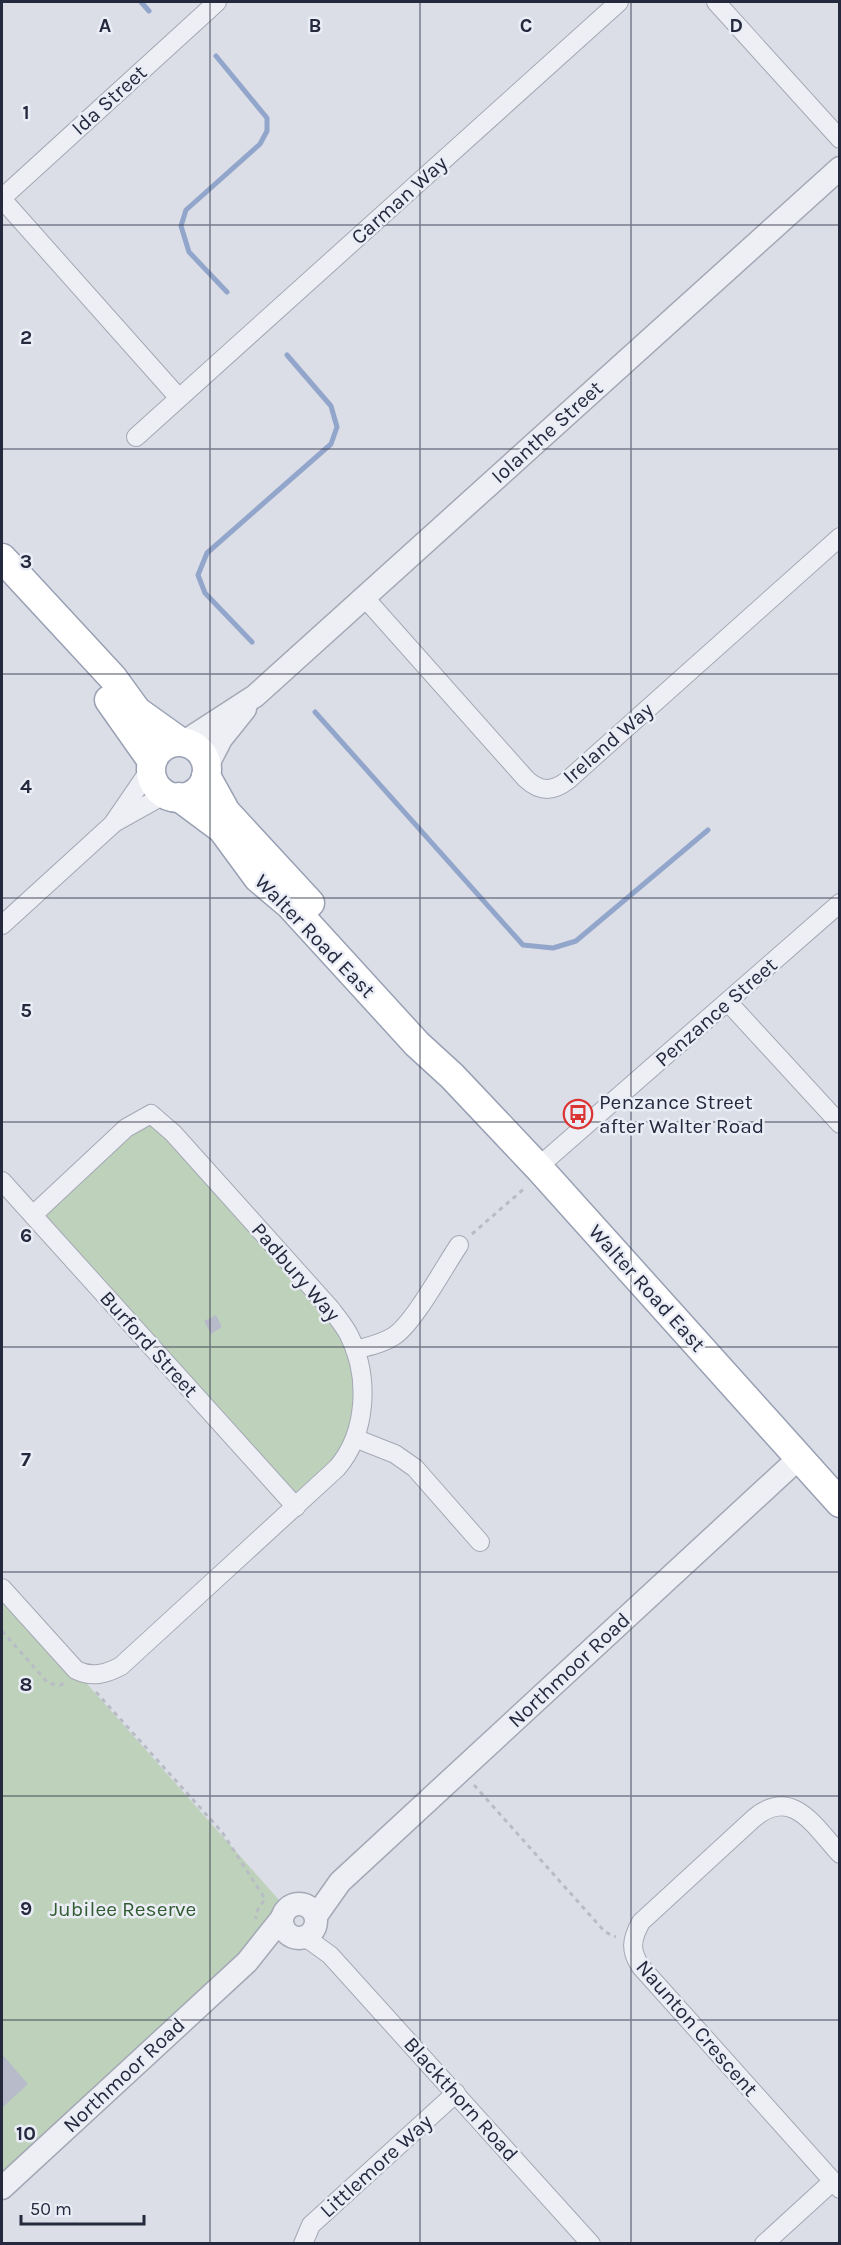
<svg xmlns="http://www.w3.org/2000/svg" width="841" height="2245" viewBox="0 0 841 2245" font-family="Karla,sans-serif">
	<rect width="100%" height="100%" fill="#dbdee7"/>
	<g fill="#bed2bb">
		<polygon points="151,1114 355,1350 357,1439 296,1507 33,1215"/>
		<polygon points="2,1588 287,1909 2,2188"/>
	</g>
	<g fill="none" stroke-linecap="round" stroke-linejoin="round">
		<g stroke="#92a5cb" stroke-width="5">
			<polyline points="141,2 149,11"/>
			<polyline points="216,56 267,118 267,131 260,144 186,210 181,226 189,252 227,292"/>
			<polyline points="252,642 205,593 198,575 207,553 331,444 337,427 331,406 287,355"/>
			<polyline points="315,712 523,945 553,948 576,941 708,830"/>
		</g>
	</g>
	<g fill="#b8bcca">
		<polygon points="216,1315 222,1327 211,1334 204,1321"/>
		<polygon points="2,2054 28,2084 2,2108"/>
	</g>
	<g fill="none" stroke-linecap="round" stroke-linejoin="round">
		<g stroke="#a4a8b4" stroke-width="20">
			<g id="minor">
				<polyline points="716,2 840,139"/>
				<polyline points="2,198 217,2"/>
				<polyline points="2,199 179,398"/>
				<polyline points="136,437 619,2"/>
				<path d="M365,598L526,779C540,792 553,792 568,780L840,537"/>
				<polyline points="114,822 151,768"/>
				<polyline points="2,925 114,823 166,794"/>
				<polyline points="728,1002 840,1124"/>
				<polyline points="538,1167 840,903"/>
				<polyline points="2,1181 296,1507"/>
				<path d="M355,1350C369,1346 382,1344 394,1336C414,1323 444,1267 459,1245"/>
				<polyline points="357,1439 395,1454 415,1468 480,1542"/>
				<path d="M2,1588L76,1670C92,1678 106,1674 121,1666L337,1468C367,1433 370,1377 349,1335C344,1325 336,1316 330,1308L173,1133L151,1114L126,1128L33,1215"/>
				<path d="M840,1854C815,1827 792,1785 753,1819L641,1922C631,1940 630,1951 641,1967L840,2189"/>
				<polyline points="305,1937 330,1955 591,2244"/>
				<polyline points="303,2244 311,2225 456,2093"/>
				<polyline points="764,2244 833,2181"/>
			</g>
		</g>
		<g stroke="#a4a8b4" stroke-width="25">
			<g id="tertiary">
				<polyline points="184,742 255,696 840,168"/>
				<polyline points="206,768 221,739 245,709"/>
				<circle cx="299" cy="1921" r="17"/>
				<polyline points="316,1916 340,1882 799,1458"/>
				<polyline points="2,2188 247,1962 282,1918"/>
			</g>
		</g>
		<g stroke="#99a0b4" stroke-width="31">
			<g id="primary">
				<polyline points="2,558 113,678 137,711 179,741"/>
				<polyline points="109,700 152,761"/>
				<circle cx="179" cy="770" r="28"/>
				<polyline points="206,776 226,812 310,903"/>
				<polyline points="179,797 222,829 258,878 290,905 417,1044 452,1076 538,1167 840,1503"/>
			</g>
		</g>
		<g stroke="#b9bcc5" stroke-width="3" stroke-dasharray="4.5 4.5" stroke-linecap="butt">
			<polyline points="472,1234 526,1187"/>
			<polyline points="2,1631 48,1683 60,1685 66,1683"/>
			<polyline points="96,1692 222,1832 265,1899 255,1914 256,1919"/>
			<polyline points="474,1785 605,1932 616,1937"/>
		</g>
		<use href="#minor" stroke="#eeeff5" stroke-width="18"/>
		<use href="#tertiary" stroke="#eeeff5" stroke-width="22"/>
		<use href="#primary" stroke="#fff" stroke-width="28"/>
	</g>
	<path fill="none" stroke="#24293e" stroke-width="1.5" stroke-opacity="0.55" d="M210,2V2244M420,2V2244M631,2V2244M2,225H840M2,449H840M2,674H840M2,898H840M2,1122H840M2,1347H840M2,1572H840M2,1796H840M2,2020H840"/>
	<defs>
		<g id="bus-ring" transform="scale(1.5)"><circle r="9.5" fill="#eaedf5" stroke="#da3433" stroke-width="1.5"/><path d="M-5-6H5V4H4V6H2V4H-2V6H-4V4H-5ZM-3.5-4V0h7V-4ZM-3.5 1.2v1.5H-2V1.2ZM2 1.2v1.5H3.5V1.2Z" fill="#da3433"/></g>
	</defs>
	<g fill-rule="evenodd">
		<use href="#bus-ring" x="578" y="1114"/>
	</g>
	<g text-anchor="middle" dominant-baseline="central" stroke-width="5" stroke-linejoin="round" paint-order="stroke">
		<g font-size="21" fill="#24293e" stroke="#eaedf5">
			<text transform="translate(109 100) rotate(-42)">Ida Street</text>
			<text transform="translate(399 200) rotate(-42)">Carman Way</text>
			<text transform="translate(547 432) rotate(-42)">Iolanthe Street</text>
			<text transform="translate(608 743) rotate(-41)">Ireland Way</text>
			<text transform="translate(315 936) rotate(46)">Walter Road East</text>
			<text transform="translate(716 1012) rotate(-41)">Penzance Street</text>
			<text transform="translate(296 1272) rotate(49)">Padbury Way</text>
			<text transform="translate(647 1288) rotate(48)">Walter Road East</text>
			<text transform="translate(149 1344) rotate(48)">Burford Street</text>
			<text transform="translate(569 1670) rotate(-43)">Northmoor Road</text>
			<text transform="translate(697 2028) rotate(49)">Naunton Crescent</text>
			<text transform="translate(124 2075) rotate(-43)">Northmoor Road</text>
			<text transform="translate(461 2099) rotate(48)">Blackthorn Road</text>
			<text transform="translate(376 2166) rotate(-42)">Littlemore Way</text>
		</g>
		<g font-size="21" fill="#24293e" stroke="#eaedf5" text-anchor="start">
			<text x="599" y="1102">Penzance Street<tspan x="599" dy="24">after Walter Road</tspan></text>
		</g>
		<g font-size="21" fill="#315b30" stroke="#eaedf5">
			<text x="123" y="1909">Jubilee Reserve</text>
		</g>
	</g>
	<g font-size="20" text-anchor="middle" font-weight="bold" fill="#24293e" stroke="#eaedf5" stroke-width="5" stroke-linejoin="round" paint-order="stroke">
		<text x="105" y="32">A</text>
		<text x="315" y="32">B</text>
		<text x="526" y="32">C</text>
		<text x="736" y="32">D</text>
		<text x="26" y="119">1</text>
		<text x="26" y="344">2</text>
		<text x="26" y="568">3</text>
		<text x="26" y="793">4</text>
		<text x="26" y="1017">5</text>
		<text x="26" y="1242">6</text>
		<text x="26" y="1466">7</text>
		<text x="26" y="1691">8</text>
		<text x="26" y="1915">9</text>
		<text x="26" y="2140">10</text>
	</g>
	<rect width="841" height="2245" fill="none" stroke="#24293e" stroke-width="6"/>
	<path d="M21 2215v9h123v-9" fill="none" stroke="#24293e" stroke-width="3"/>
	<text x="30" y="2215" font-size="18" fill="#24293e" stroke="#eaedf5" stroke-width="4.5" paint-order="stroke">50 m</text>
</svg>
